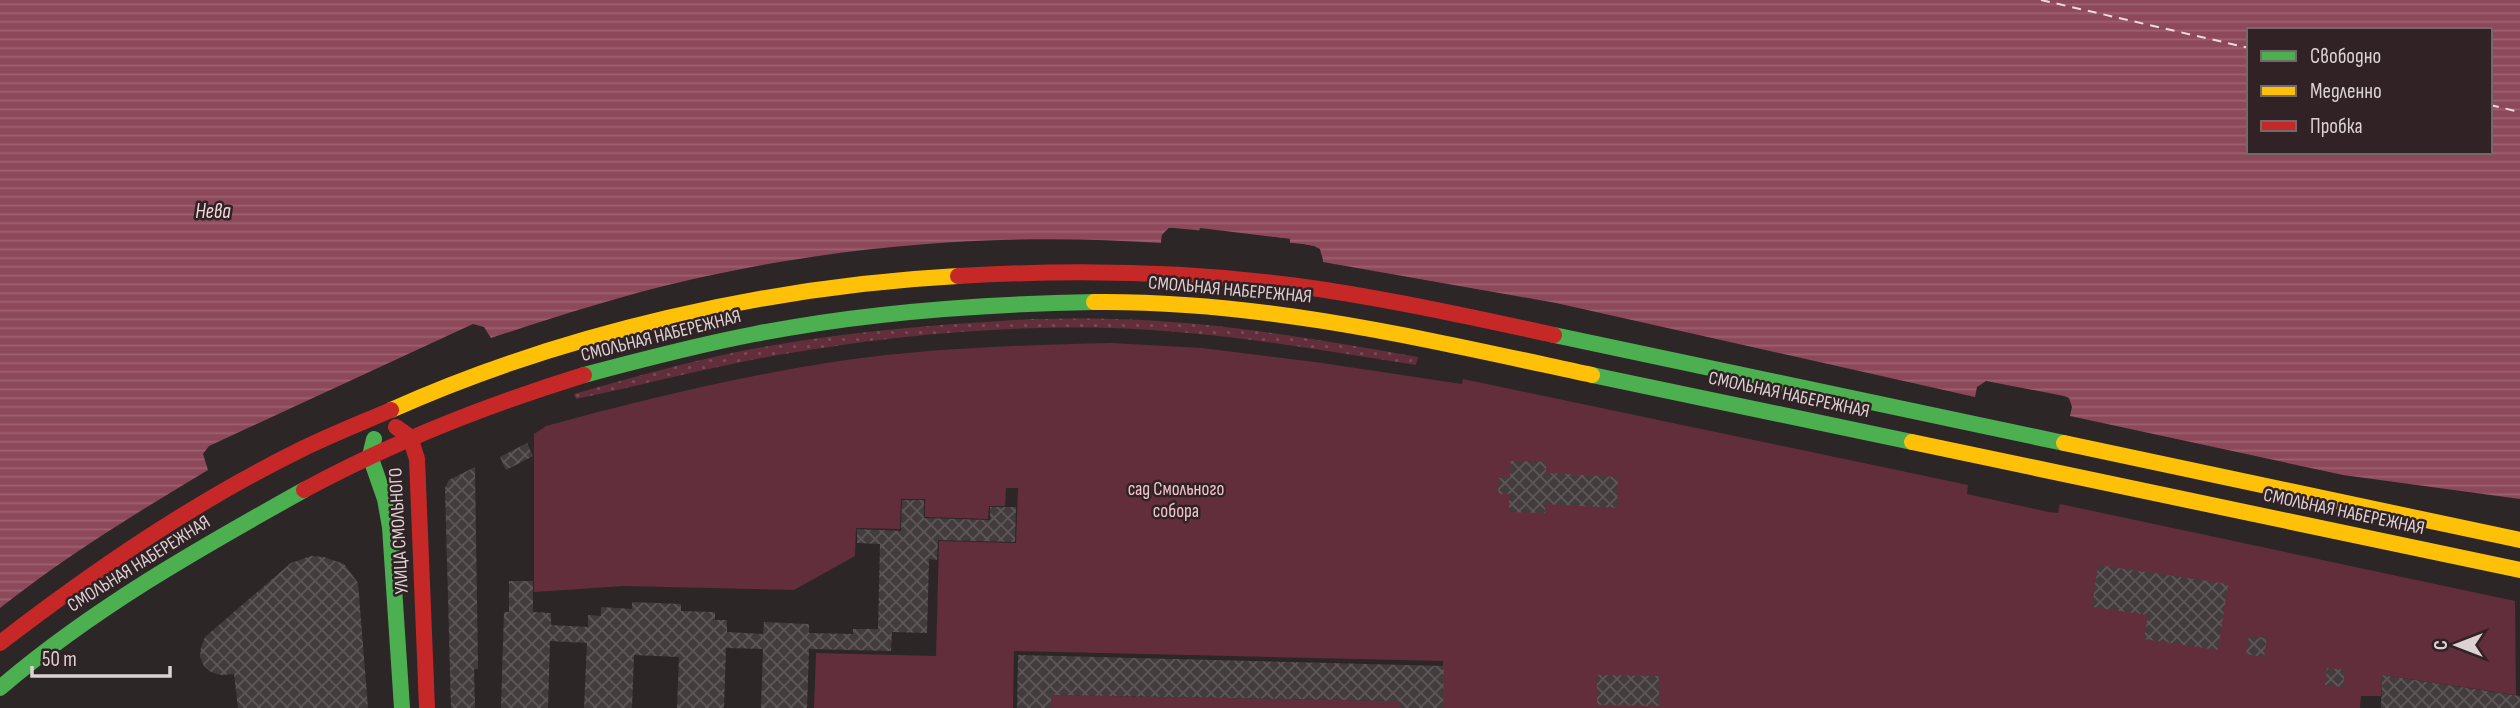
<svg xmlns="http://www.w3.org/2000/svg" width="2520" height="708" viewBox="0 0 2520 708" font-family="'Sofia Sans Condensed',sans-serif">
	<defs>
		<pattern id="grass-dots" width="8" height="8" patternUnits="userSpaceOnUse" patternTransform="scale(1.75)"><rect width="8" height="8" fill="#622e3b"/><path d="M2 2h.1M6 6h.1" fill="none" stroke="#784b56" stroke-width="1.8" stroke-linecap="round"/></pattern>
		<pattern id="water-rules" width="6" height="5" patternUnits="userSpaceOnUse" patternTransform="scale(1.75)"><rect width="6" height="5" fill="#8d495a"/><path d="M0 2.5h6" fill="none" stroke="#9c6271"/></pattern>
		<pattern id="building-cross-hatch" width="8" height="8" patternUnits="userSpaceOnUse" patternTransform="scale(1.75)"><rect width="8" height="8" fill="#423c3d"/><path d="M0 0l8 8M0 8l8-8" fill="none" stroke="#5d5758"/></pattern>
	</defs>
	<rect width="100%" height="100%" fill="#2c2627"/>
	<path fill="url(#grass-dots)" d="M1031,319C1057,319 1084,318 1111,319C1214,321 1317,339 1418,357L1416,365C1316,349 1213,331 1111,328C1001,325 886,336 778,355C710,367 643,385 576,399L574,394C642,375 711,355 781,344C864,330 947,324 1031,319Z"/>
	<g fill="#622e3b">
		<path d="M1111,343L1202,348L1315,362L1462,384L1463,379L1968,485L1967,494L2049,512L2058,513L2060,504L2515,601L2516,695L2382,675L2381,696H2361L2360,708H1443V661L1014,651L1013,708H814L816,653L936,656L939,541L1016,543L1018,488H1006L1005,506H989L988,519L925,517V499H901L900,529L856,528L855,556L794,590L624,586L534,592V434L546,426C645,399 744,375 846,360C933,348 1023,345 1111,343Z"/>
		<polygon points="1051,695 1399,701 1399,708 1051,708"/>
	</g>
	<path fill="url(#water-rules)" fill-rule="evenodd" d="M0,0H2520V499L2343,475L2070,416L2072,407L2069,398L2064,396L1986,381L1977,387L1975,397L1556,303L1323,262C1322,244 1304,244 1290,243V239L1174,228H1169L1162,235L1161,243C1002,232 840,245 685,281C620,296 555,317 491,338L484,327L473,324L209,446L203,454L208,470C136,513 66,556 0,608ZM2249,30H2490V152H2249Z"/>
	<polygon fill="#2c2627" points="1169,228 1199,231 1200,228 1290,239 1290,243 1314,246 1320,249 1323,262 1320,261 1317,252 1313,249 1289,246 1286,242 1203,232 1199,235 1170,232 1165,236 1164,243 1161,243 1162,235"/>
	<g fill="none" stroke-linecap="round" stroke-linejoin="round">
		<g stroke="#f0d9dd" stroke-width="2" stroke-dasharray="9 7" stroke-linecap="butt">
			<polyline points="2041,0 2249,48"/>
			<polyline points="2490,105 2520,112"/>
		</g>
	</g>
	<g fill="url(#building-cross-hatch)">
		<polygon points="527,443 533,456 506,470 500,457"/>
		<polygon points="1511,461 1546,462 1546,473 1618,477 1617,508 1545,504 1545,513 1509,512 1509,494 1498,494 1499,478 1510,478"/>
		<polygon points="475,467 478,669 474,669 475,708 451,708 445,488 449,480"/>
		<polygon points="902,500 924,500 924,518 990,520 990,507 1016,507 1015,542 938,540 937,560 929,559 927,633 892,632 891,651 809,649 807,708 761,708 763,649 726,648 724,708 677,708 679,657 634,655 632,708 584,708 587,643 550,641 548,708 501,708 504,612 509,612 509,581 533,581 533,612 551,613 551,625 588,627 588,615 601,616 601,607 632,609 632,602 681,604 681,611 715,612 715,620 727,620 727,632 763,634 764,622 809,624 809,633 853,634 853,629 878,629 880,544 857,543 857,529 901,531"/>
		<polygon points="311,556 324,557 344,564 358,583 368,708 238,708 234,674 221,675 211,672 204,666 200,657 201,647 205,637 291,563"/>
		<polygon points="2098,565 2228,584 2218,650 2144,639 2148,615 2092,607"/>
		<polygon points="2249,636 2267,638 2264,657 2246,654"/>
		<polygon points="1018,655 1444,666 1443,708 1399,708 1399,701 1051,695 1051,708 1017,708"/>
		<polygon points="2327,668 2345,670 2343,687 2325,685"/>
		<polygon points="1597,675 1659,676 1659,706 1597,705"/>
		<polygon points="2382,675 2520,696 2520,708 2381,708"/>
	</g>
	<g fill="none" stroke-linecap="round" stroke-linejoin="round">
		<g stroke="#4caf50" stroke-width="16">
			<polyline points="1554,335 2064,443"/>
			<path d="M584,375C640,360 697,345 755,334C867,312 980,304 1094,302"/>
			<polyline points="1592,375 1912,442"/>
			<polyline points="374,439 370,456 385,499 390,527 402,708"/>
			<path d="M0,688C92,609 198,549 304,490"/>
		</g>
		<g stroke="#ffc107" stroke-width="16">
			<path d="M1094,302C1262,300 1429,340 1592,375"/>
			<path d="M391,410C563,333 769,286 958,276"/>
			<polyline points="1912,442 2520,570"/>
			<polyline points="2064,443 2520,540"/>
		</g>
		<g stroke="#c62828" stroke-width="16">
			<path d="M958,276C1079,269 1199,271 1319,289C1398,301 1476,318 1554,335"/>
			<polyline points="396,427 410,437 417,459 427,708"/>
			<path d="M304,490C393,442 487,405 584,375"/>
			<path d="M0,643C95,570 194,502 302,449C331,435 361,423 391,410"/>
		</g>
	</g>
	<g text-anchor="middle" dominant-baseline="central" stroke-width="5" stroke-linejoin="round" paint-order="stroke">
		<g font-size="19" fill="#dcd2d4" stroke="#302225">
			<text transform="translate(1230 290) rotate(5)">СМОЛЬНАЯ НАБЕРЕЖНАЯ</text>
			<text transform="translate(661 336) rotate(-14)">СМОЛЬНАЯ НАБЕРЕЖНАЯ</text>
			<text transform="translate(1789 395) rotate(12)">СМОЛЬНАЯ НАБЕРЕЖНАЯ</text>
			<text transform="translate(2344 512) rotate(12)">СМОЛЬНАЯ НАБЕРЕЖНАЯ</text>
			<text transform="translate(399 531) rotate(-93)">УЛИЦА СМОЛЬНОГО</text>
			<text transform="translate(139 564) rotate(-32)">СМОЛЬНАЯ НАБЕРЕЖНАЯ</text>
		</g>
		<g font-size="19" fill="#f2c4cd" stroke="#302225">
			<text x="1176" y="489">сад Смольного<tspan x="1176" dy="22">собора</tspan></text>
		</g>
		<g font-size="21" font-style="italic" fill="#f0d9dd" stroke="#302225">
			<text x="213" y="211">Нева</text>
		</g>
	</g>
	<rect x="2247" y="28" width="245" height="126" fill="#302225" stroke="#75686b" stroke-width="2"/>
	<rect x="2261" y="51" width="35" height="10" fill="#4caf50" stroke="#75686b" stroke-width="2"/>
	<text x="2310" y="63" font-size="21" fill="#dcd2d4">Свободно</text>
	<rect x="2261" y="86" width="35" height="10" fill="#ffc107" stroke="#75686b" stroke-width="2"/>
	<text x="2310" y="98" font-size="21" fill="#dcd2d4">Медленно</text>
	<rect x="2261" y="121" width="35" height="10" fill="#c62828" stroke="#75686b" stroke-width="2"/>
	<text x="2310" y="133" font-size="21" fill="#dcd2d4">Пробка</text>
	<g transform="translate(2457 645) rotate(270)" stroke="#302225" stroke-width="5" paint-order="stroke">
	<path d="M0-5L12 26L0 18L-12 26Z" fill="#dcd2d4"/>
	<text y="-10" font-size="19" font-weight="bold" text-anchor="middle" fill="#dcd2d4">С</text>
	</g>
	<path d="M32 666v10h138v-10" fill="none" stroke="#dcd2d4" stroke-width="3.5"/>
	<text x="42" y="666" font-size="21" fill="#dcd2d4" stroke="#302225" stroke-width="5" paint-order="stroke">50 m</text>
</svg>
